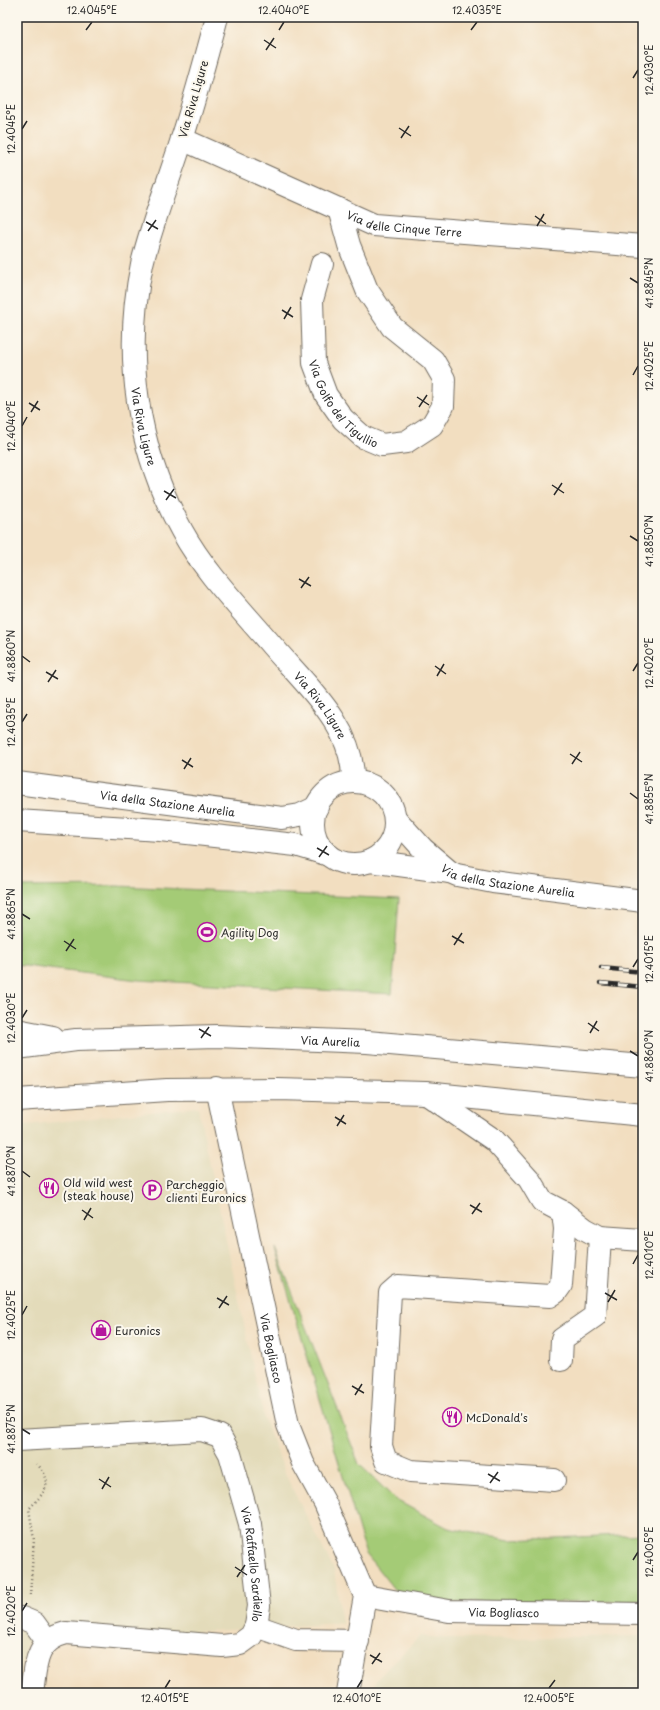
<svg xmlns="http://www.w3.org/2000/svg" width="660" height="1710" viewBox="0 0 660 1710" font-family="'Playpen Sans',sans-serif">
	<rect width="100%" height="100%" fill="#fbf7ec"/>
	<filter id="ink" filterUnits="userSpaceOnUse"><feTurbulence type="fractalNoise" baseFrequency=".025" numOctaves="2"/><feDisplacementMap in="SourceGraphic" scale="8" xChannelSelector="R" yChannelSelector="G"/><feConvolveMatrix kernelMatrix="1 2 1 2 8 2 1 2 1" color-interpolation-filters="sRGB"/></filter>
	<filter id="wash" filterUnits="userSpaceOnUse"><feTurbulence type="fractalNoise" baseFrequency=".012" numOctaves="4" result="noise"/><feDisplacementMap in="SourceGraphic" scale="16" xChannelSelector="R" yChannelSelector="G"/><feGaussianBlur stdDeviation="0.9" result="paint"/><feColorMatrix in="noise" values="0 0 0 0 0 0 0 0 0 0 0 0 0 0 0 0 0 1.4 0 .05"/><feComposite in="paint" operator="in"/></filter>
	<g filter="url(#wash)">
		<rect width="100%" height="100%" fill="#f2dec0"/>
		<g fill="#e3dbba">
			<polygon points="198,1107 264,1419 288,1480 334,1570 342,1623 27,1642 17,1685 17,1126"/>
			<polygon points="420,1636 453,1639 643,1636 643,1693 374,1693 376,1680"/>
		</g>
		<g fill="#a4cb76" stroke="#687b50">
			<polygon points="118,886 399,899 392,994 138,980 17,965 17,887"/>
			<polygon points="275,1248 359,1464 396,1500 448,1528 509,1540 643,1534 643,1601 405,1603 366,1554"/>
		</g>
	</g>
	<g filter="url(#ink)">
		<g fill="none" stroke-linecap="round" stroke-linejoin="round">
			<g stroke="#716a5f" stroke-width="24">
				<g id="minor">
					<path id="s1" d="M217,17C206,58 195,99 182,139C169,181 152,222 142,264C123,355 137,450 182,531C204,571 238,606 268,641C302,682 355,725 353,782"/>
					<path id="s2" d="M182,139L374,225L643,246"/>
					<path id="s3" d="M322,264L312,300L314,363L326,395L343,419L363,437L382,445L406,442L432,425L443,406L444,379L433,360L392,327L367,290L349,245L339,209"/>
					<circle cx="354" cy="823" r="41"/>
					<path id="s4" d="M17,783L282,818L300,815L317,807"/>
					<path id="s5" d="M395,818L423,849L450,872L457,875L493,882L643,901"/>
					<polyline points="17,821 160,830 296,845 329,855"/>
					<polyline points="370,861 450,872"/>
					<path id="s6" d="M217,1088L288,1425L303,1463L325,1503L365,1596L348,1693"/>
					<polyline points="425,1093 494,1140 529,1179 542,1201 563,1212 585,1229 600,1237 643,1240"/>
					<polyline points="561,1360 562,1339 595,1316 600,1237"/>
					<path id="s7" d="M17,1440L202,1430L220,1436L230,1454L250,1524L259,1606L256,1626L251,1636L240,1644L222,1646L66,1633C34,1641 36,1666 32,1693"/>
					<polyline points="554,1480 410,1471 386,1461 381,1446 390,1293 398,1286 550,1296 556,1292 561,1285 565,1229 563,1212"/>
					<path id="s8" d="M365,1596L449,1611L643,1614"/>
					<polyline points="17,1620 22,1618 34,1623 47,1641"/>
					<polyline points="256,1626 296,1640 358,1641"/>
				</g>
			</g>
			<g stroke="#716a5f" stroke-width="24">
				<g id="highway">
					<polyline points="17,1030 53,1037"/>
					<path id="s9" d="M17,1048L76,1040L217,1036L367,1042L643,1066"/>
					<polyline points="17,1100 167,1090 277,1089 425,1093 643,1115"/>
				</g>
			</g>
			<path stroke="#716a5f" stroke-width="2.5" stroke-dasharray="1 3" stroke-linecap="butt" d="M30,1595L34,1540L29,1509C43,1493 56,1484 37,1464"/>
			<use href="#minor" stroke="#fff" stroke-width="22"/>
			<use href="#highway" stroke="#fff" stroke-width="22"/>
			<g stroke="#2b2b2b" stroke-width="4.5">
				<g id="rail">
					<polyline points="601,968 643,972"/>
					<polyline points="600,983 643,987"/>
				</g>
			</g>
			<use href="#rail" stroke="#fbf7ec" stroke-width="3" stroke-dasharray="9" stroke-linecap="butt"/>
		</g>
	</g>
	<path fill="none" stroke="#2b2b2b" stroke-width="1.5" d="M86,30L92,22M279,30L284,22M471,30L477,22M264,40L276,48M266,50L274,38M633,78L638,70M399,128L411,136M22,129L27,121M401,138L409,126M535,216L546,224M146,222L158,229M537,226L544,214M148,231L156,220M630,278L638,283M282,310L293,317M284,319L291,307M633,375L638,366M417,397L429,405M29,403L40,410M419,407L427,395M31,412L38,401M22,426L27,417M552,485L564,493M164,491L176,498M554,495L562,483M166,500L174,489M630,536L638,541M299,579L311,586M301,588L309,577M22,656L30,662M435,666L446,674M633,671L638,663M46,672L58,679M437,676L444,664M48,682L56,670M22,722L27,714M570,754L582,762M182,760L193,767M572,764L580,752M184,769L191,758M630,793L638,799M317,848L329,855M319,857L327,846M22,914L30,919M452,936L464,943M64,941L76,949M454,945L462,933M66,951L74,939M633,967L638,959M22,1018L27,1010M588,1023L599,1031M199,1029L211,1036M590,1033L597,1021M201,1038L209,1027M630,1051L638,1056M335,1117L346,1124M337,1126L344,1115M22,1171L30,1177M470,1205L482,1212M82,1210L93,1218M472,1214L480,1203M84,1220L91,1208M633,1264L638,1255M605,1293L617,1300M217,1298L229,1305M608,1302L615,1290M219,1308L227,1296M22,1315L27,1306M352,1386L364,1393M355,1395L362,1384M22,1429L30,1434M488,1474L500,1481M99,1479L111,1487M490,1483L498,1472M102,1489L109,1477M633,1560L638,1552M235,1567L247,1575M237,1577L245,1565M22,1611L27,1603M370,1655L382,1662M372,1664L380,1653M165,1688L170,1680M357,1688L362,1680M549,1688L555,1680"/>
	<defs>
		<g id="stadium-ring" transform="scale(1)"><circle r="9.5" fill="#fbf7ec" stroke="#b5179e" stroke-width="1.5"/><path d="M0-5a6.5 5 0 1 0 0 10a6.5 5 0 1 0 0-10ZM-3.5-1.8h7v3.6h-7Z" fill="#b5179e"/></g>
		<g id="restaurant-ring" transform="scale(1)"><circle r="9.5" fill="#fbf7ec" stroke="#b5179e" stroke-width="1.5"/><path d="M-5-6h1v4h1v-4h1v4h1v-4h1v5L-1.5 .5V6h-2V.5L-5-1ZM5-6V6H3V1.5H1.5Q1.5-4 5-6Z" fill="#b5179e"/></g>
		<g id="parking-ring" transform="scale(1)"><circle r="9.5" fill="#fbf7ec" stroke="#b5179e" stroke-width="1.5"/><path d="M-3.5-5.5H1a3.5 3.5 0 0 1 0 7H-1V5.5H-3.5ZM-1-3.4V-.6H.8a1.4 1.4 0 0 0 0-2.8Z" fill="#b5179e"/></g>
		<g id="shop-ring" transform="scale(1)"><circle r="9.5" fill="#fbf7ec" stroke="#b5179e" stroke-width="1.5"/><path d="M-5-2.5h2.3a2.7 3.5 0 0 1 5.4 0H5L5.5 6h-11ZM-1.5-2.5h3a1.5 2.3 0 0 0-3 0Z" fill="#b5179e"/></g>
	</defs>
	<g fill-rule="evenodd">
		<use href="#stadium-ring" x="207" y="932"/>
		<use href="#restaurant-ring" x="49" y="1188"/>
		<use href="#parking-ring" x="152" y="1190"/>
		<use href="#shop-ring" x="101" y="1330"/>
		<use href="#restaurant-ring" x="452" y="1417"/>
	</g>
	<g text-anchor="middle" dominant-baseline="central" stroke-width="4" stroke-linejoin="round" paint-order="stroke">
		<g font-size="11" fill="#2b2b2b" stroke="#fbf7ec">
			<text transform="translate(193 99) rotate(-74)">Via Riva Ligure</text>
			<text stroke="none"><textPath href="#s2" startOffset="240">Via delle Cinque Terre</textPath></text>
			<text stroke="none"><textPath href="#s3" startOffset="152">Via Golfo del Tigullio</textPath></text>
			<text stroke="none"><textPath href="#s1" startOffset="422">Via Riva Ligure</textPath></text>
			<text stroke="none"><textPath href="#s1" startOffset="757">Via Riva Ligure</textPath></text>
			<text stroke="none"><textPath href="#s4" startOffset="152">Via della Stazione Aurelia</textPath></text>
			<text stroke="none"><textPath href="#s5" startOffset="136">Via della Stazione Aurelia</textPath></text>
			<text stroke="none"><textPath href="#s9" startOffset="314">Via Aurelia</textPath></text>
			<text stroke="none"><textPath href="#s6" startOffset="266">Via Bogliasco</textPath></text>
			<text stroke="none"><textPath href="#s7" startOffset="338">Via Raffaello Sardiello</textPath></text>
			<text stroke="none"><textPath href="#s8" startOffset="140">Via Bogliasco</textPath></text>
		</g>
		<g font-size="11" fill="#2b2b2b" stroke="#fbf7ec" text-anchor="start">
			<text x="221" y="932">Agility Dog</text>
			<text x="63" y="1182">Old wild west<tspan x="63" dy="13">(steak house)</tspan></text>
			<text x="166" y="1184">Parcheggio<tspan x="166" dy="13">clienti Euronics</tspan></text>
			<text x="115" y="1330">Euronics</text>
			<text x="466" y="1417">McDonald's</text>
		</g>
	</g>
	<rect width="660" height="1710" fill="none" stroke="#fbf7ec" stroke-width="44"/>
	<rect x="22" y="22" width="616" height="1666" fill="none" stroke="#2b2b2b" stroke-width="1.5"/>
	<g font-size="10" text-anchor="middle" fill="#2b2b2b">
		<text x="92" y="14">12.4045°E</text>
		<text x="284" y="14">12.4040°E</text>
		<text x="477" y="14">12.4035°E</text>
		<text transform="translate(649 70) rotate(-90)" y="4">12.4030°E</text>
		<text transform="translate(11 129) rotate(-90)" y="4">12.4045°E</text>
		<text transform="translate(649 283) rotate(-90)" y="4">41.8845°N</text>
		<text transform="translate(649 366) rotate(-90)" y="4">12.4025°E</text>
		<text transform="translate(11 426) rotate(-90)" y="4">12.4040°E</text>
		<text transform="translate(649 541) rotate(-90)" y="4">41.8850°N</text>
		<text transform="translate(11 656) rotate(-90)" y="4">41.8860°N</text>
		<text transform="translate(649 663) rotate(-90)" y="4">12.4020°E</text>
		<text transform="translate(11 722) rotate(-90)" y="4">12.4035°E</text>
		<text transform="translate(649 799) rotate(-90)" y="4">41.8855°N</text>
		<text transform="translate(11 914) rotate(-90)" y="4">41.8865°N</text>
		<text transform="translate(649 959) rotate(-90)" y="4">12.4015°E</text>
		<text transform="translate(11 1018) rotate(-90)" y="4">12.4030°E</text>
		<text transform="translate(649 1056) rotate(-90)" y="4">41.8860°N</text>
		<text transform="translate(11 1171) rotate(-90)" y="4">41.8870°N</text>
		<text transform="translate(649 1255) rotate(-90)" y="4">12.4010°E</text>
		<text transform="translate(11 1315) rotate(-90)" y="4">12.4025°E</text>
		<text transform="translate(11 1429) rotate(-90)" y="4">41.8875°N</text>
		<text transform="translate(649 1552) rotate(-90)" y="4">12.4005°E</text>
		<text transform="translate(11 1611) rotate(-90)" y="4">12.4020°E</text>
		<text x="165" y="1702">12.4015°E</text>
		<text x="357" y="1702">12.4010°E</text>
		<text x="549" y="1702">12.4005°E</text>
	</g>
</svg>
